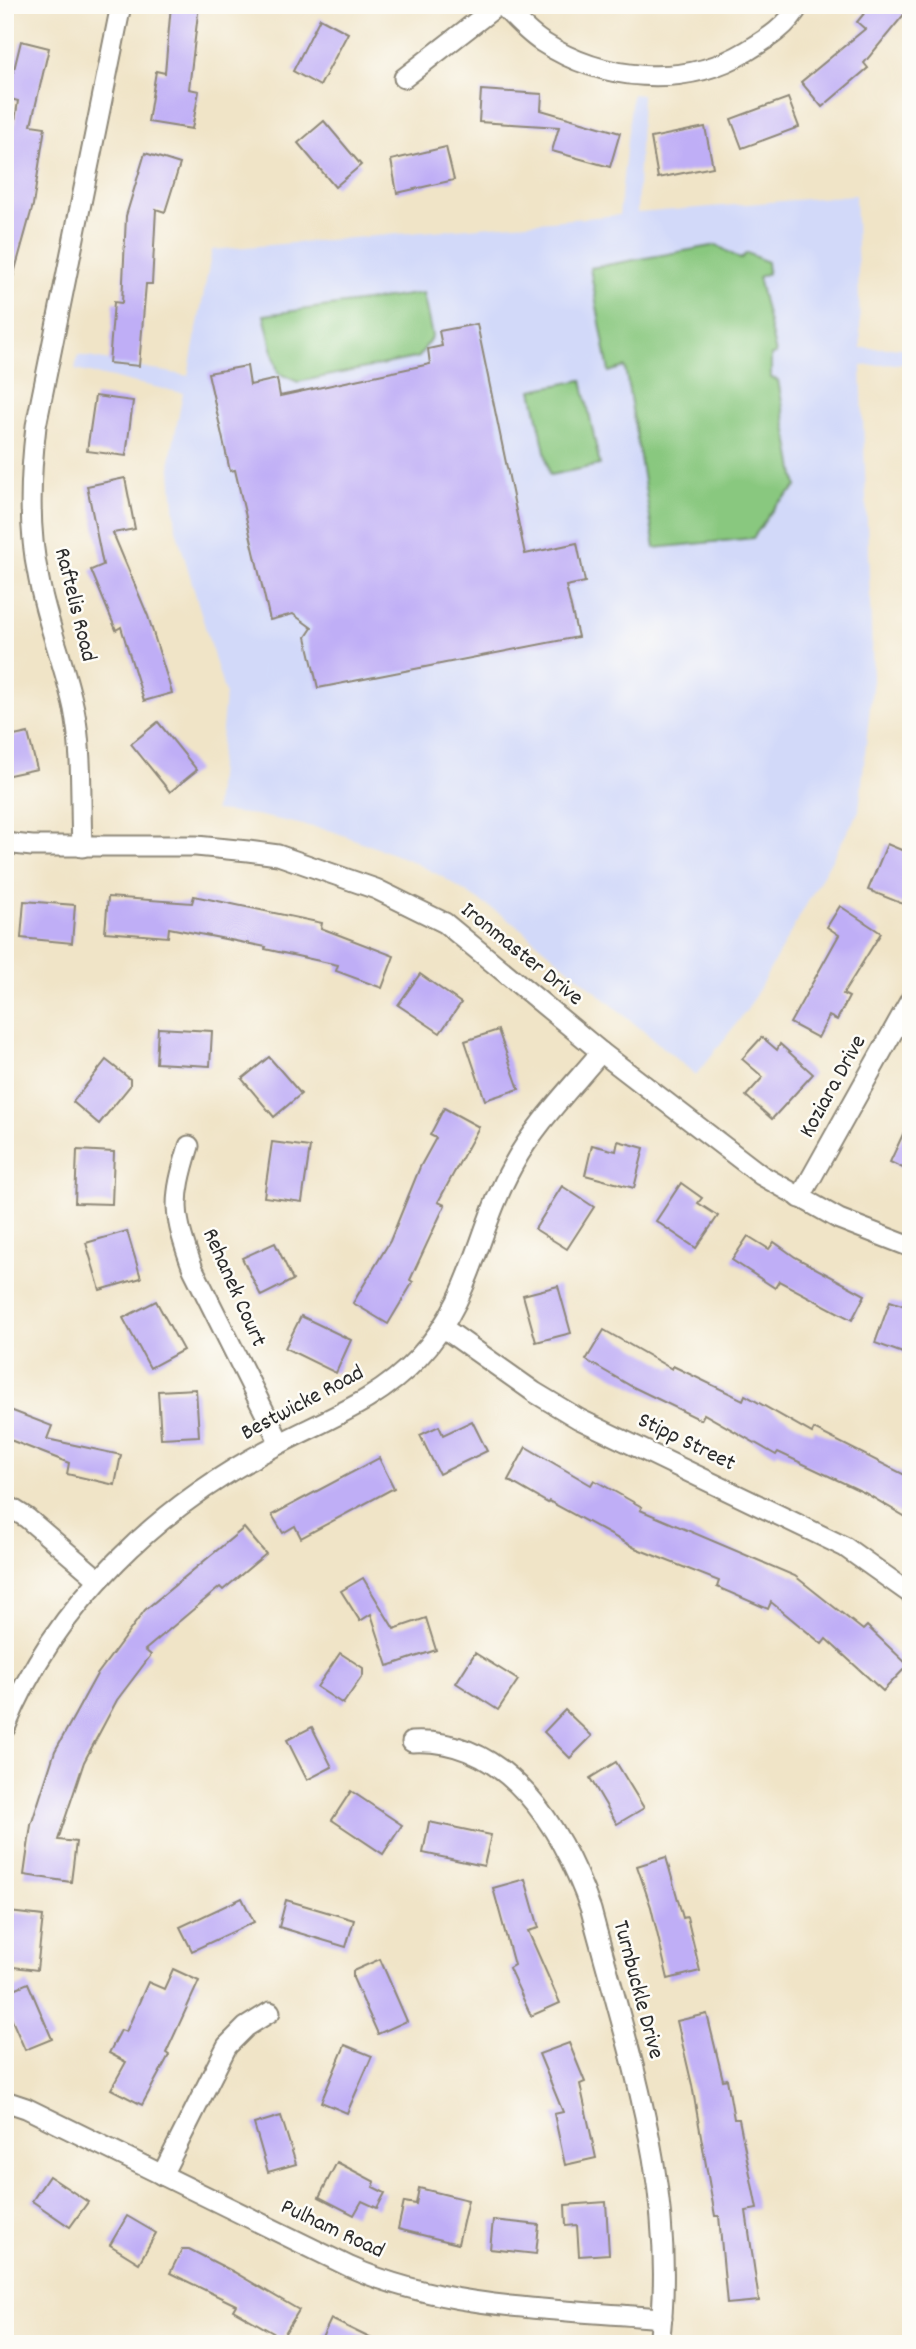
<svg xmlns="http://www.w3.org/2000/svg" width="916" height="2349" viewBox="0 0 916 2349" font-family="Dekko,sans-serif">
	<rect width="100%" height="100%" fill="#fdfcf7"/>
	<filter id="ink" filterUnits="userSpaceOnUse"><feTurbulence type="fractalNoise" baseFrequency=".0143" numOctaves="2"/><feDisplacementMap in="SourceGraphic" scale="14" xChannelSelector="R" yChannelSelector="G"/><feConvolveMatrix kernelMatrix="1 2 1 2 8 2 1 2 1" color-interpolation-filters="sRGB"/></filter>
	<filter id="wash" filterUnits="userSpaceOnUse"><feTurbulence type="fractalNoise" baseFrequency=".00686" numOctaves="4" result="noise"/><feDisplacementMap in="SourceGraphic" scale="28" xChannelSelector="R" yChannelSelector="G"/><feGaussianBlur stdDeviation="1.57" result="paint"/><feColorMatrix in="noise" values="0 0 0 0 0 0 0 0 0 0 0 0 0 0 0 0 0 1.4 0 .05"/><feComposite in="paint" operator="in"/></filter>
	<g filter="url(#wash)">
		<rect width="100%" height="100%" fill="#f0e4c7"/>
		<polygon fill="#d2d9f9" points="632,94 642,95 637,213 855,195 861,348 911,348 911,363 861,366 873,678 859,811 747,1010 696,1075 514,923 441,876 409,860 332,831 256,815 215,811 225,694 176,529 170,460 183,393 75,370 78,355 188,376 212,250 619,215"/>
		<g fill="#89c87f" stroke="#5a7a55" stroke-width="2">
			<polygon points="717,245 740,259 747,253 767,262 768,273 758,277 776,354 771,355 771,378 778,380 797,487 776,505 753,538 655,548 625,367 609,372 590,268"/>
			<polygon points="423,293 432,336 419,357 298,382 278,373 264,315"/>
			<polygon points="582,380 600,465 550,475 532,390"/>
		</g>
		<g id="blocks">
			<g fill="#bfaef6">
				<polygon points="171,5 199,5 189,89 199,91 192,129 148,122 156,71 165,73"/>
				<polygon points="871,5 911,6 864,63 868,68 822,107 801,82 865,29 857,22"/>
				<polygon points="320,18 348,33 320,86 293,71"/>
				<polygon points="21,41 49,48 31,125 45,127 33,205 10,288 5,287 5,187 18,101 7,98"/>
				<polygon points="481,90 542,94 541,110 620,133 610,167 552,151 559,127 479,122"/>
				<polygon points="788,98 799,127 742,148 731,119"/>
				<polygon points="324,121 361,165 335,187 298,143"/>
				<polygon points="705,127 713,167 658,178 651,138"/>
				<polygon points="446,147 454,180 397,193 391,160"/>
				<polygon points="145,153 180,164 165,212 156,209 152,284 146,284 139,366 109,363 114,302 122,303 126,216"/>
				<polygon points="477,324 525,554 577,543 585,582 566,586 578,637 318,688 306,637 312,628 293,614 270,620 235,470 230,471 208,373 247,366 250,385 277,379 280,396 430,364 428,349 442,346 439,331"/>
				<polygon points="95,396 133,401 126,456 87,451"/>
				<polygon points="125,478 135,529 113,533 148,616 172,693 144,701 121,627 116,630 91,570 103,565 87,486"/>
				<polygon points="158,722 197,770 170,792 131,744"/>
				<polygon points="28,733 37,769 5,776 5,738"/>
				<polygon points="887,844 911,854 911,884 903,904 868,890"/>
				<polygon points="194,896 322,923 321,928 394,956 382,988 336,971 338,965 265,949 266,947 169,928 168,937 105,932 108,897 192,903"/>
				<polygon points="24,901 75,905 72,943 21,938"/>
				<polygon points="840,906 881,933 843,994 849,997 837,1020 829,1016 818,1038 790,1023 839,935 827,927"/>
				<polygon points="420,974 461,1003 440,1033 398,1005"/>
				<polygon points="158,1028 212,1031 210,1066 156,1063"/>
				<polygon points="498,1030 519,1089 485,1100 465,1041"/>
				<polygon points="762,1037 777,1050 780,1044 813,1074 772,1119 746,1096 763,1077 742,1059"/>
				<polygon points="269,1057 301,1094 274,1117 242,1079"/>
				<polygon points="106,1060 130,1079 130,1086 99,1124 73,1102"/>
				<polygon points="444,1108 479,1127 438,1202 445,1205 410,1280 413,1282 388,1324 353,1303 390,1241 420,1167 436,1138 430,1135"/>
				<polygon points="911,1117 911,1172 890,1162"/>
				<polygon points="618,1141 644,1148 634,1188 585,1175 592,1145 616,1151"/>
				<polygon points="272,1142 310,1147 302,1202 264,1197"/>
				<polygon points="77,1150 114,1152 112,1204 75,1203"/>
				<polygon points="681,1183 702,1198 698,1203 718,1216 696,1248 656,1221"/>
				<polygon points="562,1186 594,1207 567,1249 535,1229"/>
				<polygon points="127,1231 141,1278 100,1290 86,1243"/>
				<polygon points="748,1236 769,1249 774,1242 795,1257 865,1295 852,1320 779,1281 775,1288 732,1260"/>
				<polygon points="275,1243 293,1280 261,1296 242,1258"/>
				<polygon points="558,1286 571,1333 536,1342 523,1295"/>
				<polygon points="156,1301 183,1350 150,1368 123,1318"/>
				<polygon points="890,1301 911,1308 911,1356 875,1343"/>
				<polygon points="301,1316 351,1340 336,1373 285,1348"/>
				<polygon points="604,1330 672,1369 673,1366 743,1400 745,1395 812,1433 814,1429 911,1478 911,1520 865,1493 778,1452 776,1455 704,1414 701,1420 631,1386 586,1360"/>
				<polygon points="196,1389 199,1436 161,1438 158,1391"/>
				<polygon points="5,1408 52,1426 47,1439 121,1455 115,1485 67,1474 69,1463 5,1438"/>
				<polygon points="472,1421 487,1451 439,1474 420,1435 439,1426 443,1435"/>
				<polygon points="526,1447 591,1485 594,1480 642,1507 640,1510 795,1576 863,1630 867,1626 908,1665 883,1691 826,1639 822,1644 771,1602 768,1609 717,1587 719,1581 635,1548 549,1501 548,1503 508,1480"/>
				<polygon points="379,1458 394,1488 301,1538 295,1526 283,1533 272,1515"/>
				<polygon points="244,1528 266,1554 223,1590 220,1587 145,1650 151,1655 117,1700 84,1762 58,1840 76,1842 71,1882 24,1875 31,1825 55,1751 96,1676 145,1610"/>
				<polygon points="363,1578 394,1629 426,1618 436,1650 388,1666 371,1614 360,1621 341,1591"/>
				<polygon points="340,1653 363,1668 363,1675 343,1704 317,1687"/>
				<polygon points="475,1653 518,1680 498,1710 456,1683"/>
				<polygon points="565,1710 592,1736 570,1758 544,1732"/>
				<polygon points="312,1727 332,1767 307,1780 287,1740"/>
				<polygon points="616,1762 644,1808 617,1824 590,1778"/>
				<polygon points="351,1791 402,1825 383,1854 332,1820"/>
				<polygon points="429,1822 491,1835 484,1866 423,1853"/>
				<polygon points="666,1857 683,1918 687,1917 700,1971 668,1979 651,1907 637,1866"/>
				<polygon points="525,1879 539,1928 528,1931 560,2003 531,2016 509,1968 514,1965 493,1888"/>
				<polygon points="242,1898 254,1922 192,1951 180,1927"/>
				<polygon points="286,1900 354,1920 346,1947 279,1927"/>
				<polygon points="9,1912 43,1916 37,1970 5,1966"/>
				<polygon points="380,1959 407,2021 378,2034 353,1978 353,1971"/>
				<polygon points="173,1969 199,1981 166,2053 169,2055 142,2105 111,2089 126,2062 109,2053 121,2030 126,2032 148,1982 164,1989"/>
				<polygon points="28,1983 52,2039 25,2050 5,2004 5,1993"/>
				<polygon points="707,2014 723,2080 727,2079 734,2119 739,2119 757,2209 746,2211 759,2301 727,2304 719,2216 715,2216 692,2085 677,2021"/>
				<polygon points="569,2043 585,2082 580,2084 596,2158 565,2165 554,2114 563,2112 539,2054"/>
				<polygon points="345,2045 372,2056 347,2113 321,2102"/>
				<polygon points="281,2116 296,2164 268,2172 254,2124"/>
				<polygon points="337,2162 375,2182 373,2187 385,2193 377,2208 362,2201 354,2215 319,2197"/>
				<polygon points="49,2176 88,2202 70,2227 32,2201"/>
				<polygon points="419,2188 468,2200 458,2244 398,2229 404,2202 416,2204"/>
				<polygon points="606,2202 609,2254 579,2256 577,2225 566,2226 565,2205"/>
				<polygon points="127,2216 156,2233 139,2263 110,2245"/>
				<polygon points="493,2220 539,2225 536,2254 490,2249"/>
				<polygon points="182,2249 189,2249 234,2272 299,2310 282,2338 233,2310 236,2305 170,2273"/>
				<polygon points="331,2319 382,2344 319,2344"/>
			</g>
		</g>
	</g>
	<g filter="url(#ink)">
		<use href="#blocks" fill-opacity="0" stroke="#8e8879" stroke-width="2"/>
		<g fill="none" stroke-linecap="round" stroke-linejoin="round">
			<g stroke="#8e8879" stroke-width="23">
				<g id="street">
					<path d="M502,5C514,18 527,32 542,42C602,81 684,89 747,51C767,39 788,26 799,5"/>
					<polyline points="404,78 498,5"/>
					<polyline points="5,843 32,846 196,846 248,851 278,855 376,889 445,923 601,1052 761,1175 839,1219 911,1247"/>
					<path d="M82,847C80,801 83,754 74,709C65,665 47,624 39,580C28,529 30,478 36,426L121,5"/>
					<path d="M189,1146C172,1202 173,1214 193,1269L280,1443"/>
					<polyline points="800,1198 911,999"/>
					<polyline points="445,1329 534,1392 579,1419 845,1547 911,1594"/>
					<polyline points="5,1504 27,1518 98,1579"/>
					<path d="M5,1728C55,1603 161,1504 279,1444C329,1418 379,1400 418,1358C473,1300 476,1232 513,1165C535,1124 571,1088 601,1052"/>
					<path d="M412,1742C508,1737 563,1830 591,1910C629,2054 679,2193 659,2344"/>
					<path d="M5,2101L26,2108L350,2267C447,2310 558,2309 662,2318"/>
					<polyline points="162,2175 227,2046 246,2027 270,2012"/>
				</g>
			</g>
			<use href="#street" stroke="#fff" stroke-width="19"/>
		</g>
	</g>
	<g text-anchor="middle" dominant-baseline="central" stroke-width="5" stroke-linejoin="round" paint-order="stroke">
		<g font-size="23" fill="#2b2b2b" stroke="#fdfcf7">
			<text transform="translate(74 605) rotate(76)">Raftelis Road</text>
			<text transform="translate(521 955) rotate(39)">Ironmaster Drive</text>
			<text transform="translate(834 1087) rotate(-61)">Koziara Drive</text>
			<text transform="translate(233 1288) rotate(66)">Rehanek Court</text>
			<text transform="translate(303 1404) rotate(-28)">Bestwicke Road</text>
			<text transform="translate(686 1443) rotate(26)">Stipp Street</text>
			<text transform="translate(637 1990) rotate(75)">Turnbuckle Drive</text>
			<text transform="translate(332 2230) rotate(25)">Pulham Road</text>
		</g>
	</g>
	<rect width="916" height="2349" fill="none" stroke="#fdfcf7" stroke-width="28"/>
</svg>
